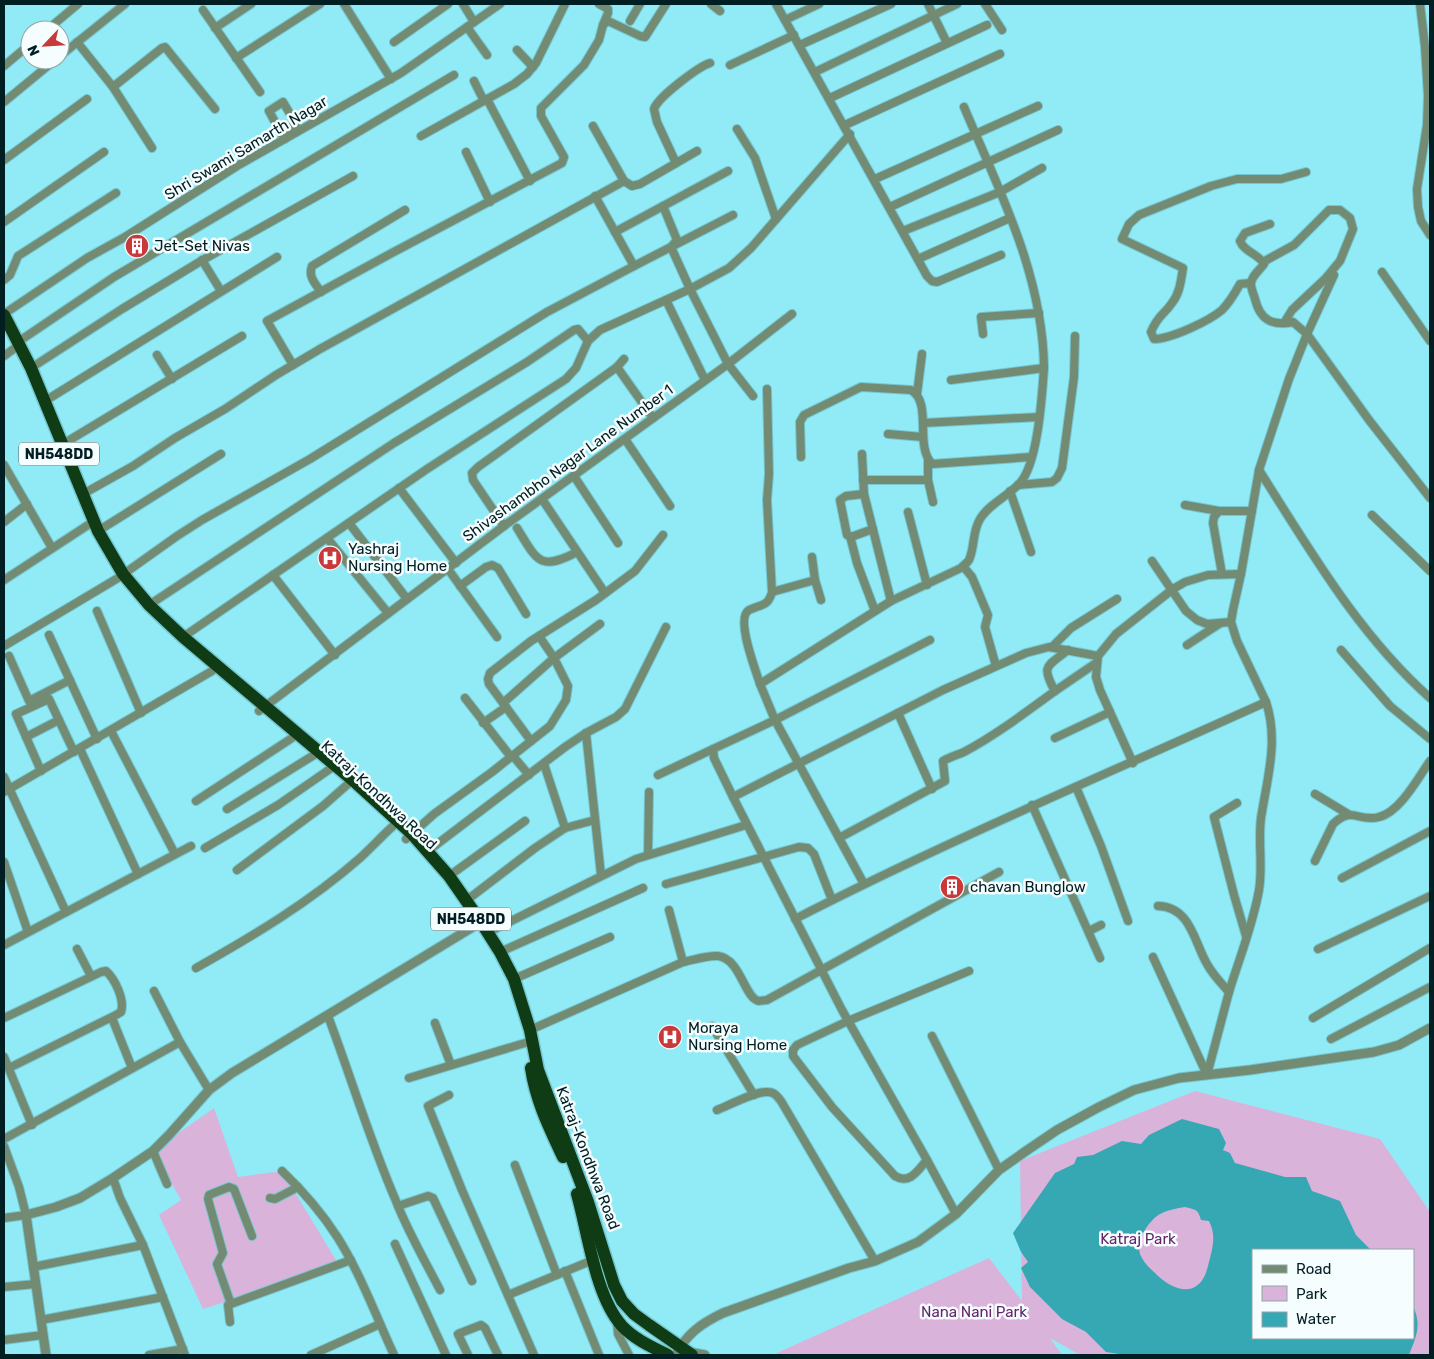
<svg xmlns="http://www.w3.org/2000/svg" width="1434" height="1359" viewBox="0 0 1434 1359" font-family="Rubik,sans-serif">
	<rect width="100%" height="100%" fill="#90ebf6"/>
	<g fill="#dab3db" fill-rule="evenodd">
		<path d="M1195,1091L1380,1139L1430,1212V1355H1080L1050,1338L1062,1355H772L989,1258L1022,1301L1020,1161ZM1253,1250H1413V1338H1253Z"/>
		<polygon points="214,1108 238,1177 282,1171 339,1265 203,1309 159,1215 181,1200 153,1151"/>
	</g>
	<path fill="#35a8b4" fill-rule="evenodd" d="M1182,1119L1219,1129L1226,1143L1223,1150L1230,1153L1235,1163L1285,1177H1306L1312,1191L1340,1201L1356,1235L1371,1250H1253V1338H1413V1306C1422,1325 1416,1337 1409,1355H1126L1106,1352L1086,1332L1062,1319L1030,1287L1021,1268L1028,1262L1021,1252L1013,1233L1055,1173L1074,1164L1077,1157L1093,1155L1122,1141L1141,1144L1149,1135ZM1185,1207C1196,1210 1198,1209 1201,1220L1209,1221C1217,1237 1212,1249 1208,1266C1200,1300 1173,1292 1154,1272C1149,1268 1142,1260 1140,1254C1136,1241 1148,1221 1160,1214C1168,1210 1177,1208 1185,1207Z"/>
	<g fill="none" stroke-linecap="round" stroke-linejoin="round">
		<g stroke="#76c6d0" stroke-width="10">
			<g id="minor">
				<polyline points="344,4 391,79"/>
				<polyline points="463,4 474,22"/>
				<polyline points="599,4 608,9 608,13 603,25"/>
				<polyline points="711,4 720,11"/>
				<polyline points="776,4 927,276 932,281 937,282 1001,255"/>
				<polyline points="928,4 947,43"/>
				<polyline points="985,4 1002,30"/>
				<polyline points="1420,4 1425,47 1428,96 1427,125 1417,189 1418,207 1421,221 1430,235"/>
				<polyline points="203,10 260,92"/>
				<polyline points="785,20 819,4"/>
				<polyline points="630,21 640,4"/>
				<polyline points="467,27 487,55"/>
				<polyline points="215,28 251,4"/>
				<polyline points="47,30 78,4"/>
				<polyline points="77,42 113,87 152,148"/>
				<polyline points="394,42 448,4"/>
				<polyline points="800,45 891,4"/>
				<polyline points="517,50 533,67"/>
				<polyline points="60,56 125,4"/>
				<polyline points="236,58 320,4"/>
				<polyline points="730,65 794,35"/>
				<polyline points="4,66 30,44"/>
				<polyline points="815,72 957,4"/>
				<polyline points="474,81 484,101"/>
				<polyline points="113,87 162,48 165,47 215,109"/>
				<polyline points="830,98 987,25"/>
				<polyline points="487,99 530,181"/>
				<polyline points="4,102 55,60"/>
				<path d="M964,107C999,190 1043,275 1044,368"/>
				<polyline points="845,125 1000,54"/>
				<polyline points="593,126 624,181 632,186 640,184 697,151"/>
				<polyline points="737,129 755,158 776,219"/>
				<polyline points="281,133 296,124 283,102 269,111 281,133 285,139"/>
				<polyline points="421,136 514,84 527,74 536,63 565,4"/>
				<polyline points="466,152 490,202"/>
				<polyline points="4,160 87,99"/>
				<path d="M676,163L657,122L654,109C658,97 698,67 710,63"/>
				<polyline points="875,179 1038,106"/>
				<polyline points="663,206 677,240 671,247 690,289 728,364 753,396"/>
				<polyline points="890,207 1058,130"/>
				<polyline points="4,222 104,152"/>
				<path d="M1270,224L1245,233L1240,241C1244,252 1259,254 1264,264C1260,270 1251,276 1251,284C1251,289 1254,295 1255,299C1260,320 1272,326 1293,322L1307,334L1369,420L1430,498"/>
				<polyline points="903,231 1000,192 1042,168"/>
				<polyline points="615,232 728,171"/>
				<polyline points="918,259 1010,218"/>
				<polyline points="202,260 221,291"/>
				<polyline points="1263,262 1294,245 1329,210 1340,210 1350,218 1353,229 1340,261 1325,279 1292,310 1284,323"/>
				<polyline points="634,266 733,215"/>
				<polyline points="1382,272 1430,341"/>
				<polyline points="4,280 10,275 18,256 116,193"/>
				<path d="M1251,283L1240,284C1235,293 1229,303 1222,310C1209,321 1171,339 1154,339L1151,332C1158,315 1163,316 1172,303C1180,293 1181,280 1183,268L1122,239L1129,224L1139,215L1211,186L1237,179H1281L1306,172"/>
				<path d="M321,292C315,283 308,277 312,266L405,210"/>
				<polyline points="666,300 705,380"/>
				<polyline points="4,314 87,258 125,237 237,166 401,73 500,4"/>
				<polyline points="983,334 981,317 1039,313"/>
				<polyline points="18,342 114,277 454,75"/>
				<polyline points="157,355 172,379"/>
				<polyline points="4,356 15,348"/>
				<polyline points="293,365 267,321 390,254 562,163 564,157 541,116 541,108 584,65 599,40 603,25 608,21 640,36 645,37 666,4"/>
				<polyline points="617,367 653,418"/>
				<polyline points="31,368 122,309 201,261 353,176"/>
				<path d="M951,380L1044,368C1042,396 1038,463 1020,483C1008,496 989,504 980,519C972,532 975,547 969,560C967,563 963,566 961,568L891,601L760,684L775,720L713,749L714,758L733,797L842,1010L927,1160L956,1214"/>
				<polyline points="917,394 922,354"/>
				<polyline points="45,401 277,257"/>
				<polyline points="923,423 1039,417"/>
				<polyline points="888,434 923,437"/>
				<polyline points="625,439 670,506"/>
				<polyline points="63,444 242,336"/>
				<polyline points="862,454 864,494 891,601"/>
				<path d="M801,457L800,422L804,415L861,387L911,390C933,403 914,445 932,464L1031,457"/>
				<polyline points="928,460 928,480 933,502"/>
				<polyline points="4,465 52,548"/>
				<path d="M1259,470C1310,550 1358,634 1430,698"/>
				<polyline points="574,476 618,543"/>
				<polyline points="863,480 928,480"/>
				<polyline points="1018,485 1052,482 1057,478 1062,468 1074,377 1075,336"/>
				<polyline points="399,488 456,563"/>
				<polyline points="1010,491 1031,552"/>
				<polyline points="83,494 133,466 175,438 225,409 276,375 320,349 624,181"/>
				<polyline points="864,494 846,496 840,500 847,535 851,537 873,529"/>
				<polyline points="542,499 605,593"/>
				<polyline points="1185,505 1219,511"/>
				<polyline points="908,512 927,585"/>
				<polyline points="1372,515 1430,571"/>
				<polyline points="4,522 27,504"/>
				<polyline points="349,523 407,599"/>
				<polyline points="504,526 473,480 472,473 478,467 617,367 624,359"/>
				<path d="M517,528C537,560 539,572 577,552"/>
				<polyline points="98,531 221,454"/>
				<polyline points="850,536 857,563 875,611"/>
				<polyline points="327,538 388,613"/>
				<polyline points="812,557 815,580 821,600"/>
				<polyline points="1152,561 1186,611 1197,620 1207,624 1231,622"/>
				<polyline points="963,566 972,577 988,615 985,627 996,666"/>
				<polyline points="448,569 497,637"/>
				<polyline points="1222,574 1213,523 1214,517 1219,511 1252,511"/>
				<polyline points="273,575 335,655"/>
				<polyline points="4,580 88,525"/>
				<polyline points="460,586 486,567 492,565 498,568 526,614"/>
				<polyline points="772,592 815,580"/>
				<polyline points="149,605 394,443 527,362 574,330 578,329 588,341"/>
				<polyline points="97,611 141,713"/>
				<polyline points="49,635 97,739"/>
				<polyline points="183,637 427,469 566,379 576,368 588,341 600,330 690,289 729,268 751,248 850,134"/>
				<polyline points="1187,645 1219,624"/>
				<polyline points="4,646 118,578 177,536 202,520 310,459 547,312 634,266 595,196"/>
				<polyline points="1052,647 1071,628 1117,599"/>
				<polyline points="1341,650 1390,706 1430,739"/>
				<polyline points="9,656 29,701 70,680"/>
				<path d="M760,684C756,671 735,618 749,610C761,604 768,607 772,592L767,500L769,474L767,389"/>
				<polyline points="1055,691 1096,663"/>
				<polyline points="465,698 511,757"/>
				<polyline points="503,703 554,658 600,624"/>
				<polyline points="259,711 504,526 728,364 792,314"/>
				<polyline points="898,713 932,789"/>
				<polyline points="483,723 506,707"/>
				<polyline points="111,731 175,854"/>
				<polyline points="586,733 601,875"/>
				<polyline points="26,737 59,720"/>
				<polyline points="1055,738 1110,712"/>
				<polyline points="531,741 489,684 488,679 490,673 531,641 596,600 635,571 663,535"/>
				<polyline points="80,749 138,874"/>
				<polyline points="513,756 529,775"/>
				<polyline points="1133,763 1100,690 1096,677 1098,656 1116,634 1173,589 1185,582 1208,575 1241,574"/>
				<polyline points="41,771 16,714 49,699 74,752"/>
				<polyline points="658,775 713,749"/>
				<polyline points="4,777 66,912"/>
				<polyline points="1076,787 1101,846 1128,921"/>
				<polyline points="4,792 212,671"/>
				<polyline points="1315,794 1348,814"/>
				<polyline points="733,797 943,690 1026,653 1049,647 1098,656"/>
				<polyline points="196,801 292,738"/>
				<polyline points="1237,803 1214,817 1234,895 1246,936"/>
				<polyline points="1032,805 1100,958"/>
				<polyline points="227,809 314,755"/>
				<polyline points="565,828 595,820"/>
				<polyline points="839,838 775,720 930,640"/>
				<polyline points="406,839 434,814 492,772 550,726 566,700 568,686 554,658 539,636"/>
				<polyline points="205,848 278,805 330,769"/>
				<polyline points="428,851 565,747 586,733 616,717 625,709 666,627"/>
				<polyline points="648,855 649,792"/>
				<path d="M1315,861L1333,824C1353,805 1358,823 1379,817C1400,812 1418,778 1430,761"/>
				<polyline points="4,862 28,932"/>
				<polyline points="237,870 323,806 348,784"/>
				<polyline points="449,876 525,821"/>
				<polyline points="1342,878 1430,831"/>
				<polyline points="666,884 799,847 808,848 814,854 832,900"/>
				<path d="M864,884L839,838L945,781L943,761C950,757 957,755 964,752C996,735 1026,712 1055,691C1040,665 1048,666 1068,650"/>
				<polyline points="467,900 535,848 565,828 544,764"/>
				<path d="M1158,906C1191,907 1194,942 1207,964C1213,975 1221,983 1229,992L1207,1075"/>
				<path d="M795,919C949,840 1109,773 1266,702L1237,641L1231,622L1233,610L1241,574L1259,470L1289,379L1307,334L1334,275"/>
				<polyline points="1089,931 1101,925"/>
				<polyline points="489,932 636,859 746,825"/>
				<polyline points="4,945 191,846"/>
				<polyline points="77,949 91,976"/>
				<polyline points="1318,949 1430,896"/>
				<polyline points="500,952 643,888"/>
				<polyline points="1153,957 1207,1075"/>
				<path d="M683,962C694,960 707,955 718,956C741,959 744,998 759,1001C760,1001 765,1000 767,1000L999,872"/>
				<path d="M196,968C253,936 310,902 360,858C371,848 382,836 393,826"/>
				<polyline points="514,979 610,937"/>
				<polyline points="154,991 180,1042 209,1090"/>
				<path d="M1229,992C1239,959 1253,925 1259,890C1263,867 1258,842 1261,818C1267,779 1279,741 1266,702"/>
				<path d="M328,1016C351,1077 370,1141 396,1201C408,1232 425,1261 440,1290"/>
				<path d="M4,1018L101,972L106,971C115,979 125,1000 121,1012L116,1015L9,1068"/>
				<polyline points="112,1018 132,1068"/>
				<polyline points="1313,1018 1430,948"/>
				<polyline points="435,1023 451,1065"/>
				<polyline points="712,1026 754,1095"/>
				<polyline points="530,1030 683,962 669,910"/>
				<polyline points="932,1036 999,1170"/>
				<polyline points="1331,1039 1430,987"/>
				<polyline points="4,1057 32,1125"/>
				<polyline points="409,1078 525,1043"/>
				<polyline points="449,1095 428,1106 462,1190 534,1355"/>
				<path d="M717,1110C730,1105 755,1091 768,1092C774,1092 777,1096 781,1101L875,1261"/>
				<polyline points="4,1139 180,1042"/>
				<polyline points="4,1146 19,1187 26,1215 4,1218"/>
				<polyline points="153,1151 167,1184"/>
				<path d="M927,1160C918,1170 910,1185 895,1176L832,1107L793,1056V1050L797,1045L848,1021L969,971"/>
				<polyline points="515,1165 557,1275"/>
				<path d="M282,1171C303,1191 322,1213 338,1238C361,1275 376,1316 394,1355"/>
				<polyline points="113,1178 120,1198 143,1245 185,1355"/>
				<polyline points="270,1198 275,1199 298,1187"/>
				<polyline points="398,1206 428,1196 433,1198 472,1281"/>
				<polyline points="395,1244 446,1355"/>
				<polyline points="33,1267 143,1245"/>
				<polyline points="565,1271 599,1355"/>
				<polyline points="4,1287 36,1284"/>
				<polyline points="508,1295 593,1260"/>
				<polyline points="231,1304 217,1264 223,1253 208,1199 209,1195 229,1187 234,1189 252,1236"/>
				<polyline points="41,1320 163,1297"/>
				<polyline points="230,1322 228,1305 351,1260"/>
				<polyline points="617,1322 618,1334 629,1355"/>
				<polyline points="4,1340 43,1335"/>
				<polyline points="149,1355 183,1349"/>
				<polyline points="311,1355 380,1324"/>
				<polyline points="468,1355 458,1334 481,1325 485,1328 498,1355"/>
			</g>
		</g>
		<g stroke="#76c6d0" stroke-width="11">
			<g id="tertiary">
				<polyline points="688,1352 705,1355"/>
				<polyline points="46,1355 26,1215 56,1207 80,1198 113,1178 153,1151 169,1135 209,1090 232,1073 481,922"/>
				<path d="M676,1355C686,1334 702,1323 723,1313L849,1268L875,1261L918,1242L956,1214L999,1170L1026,1151L1057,1130L1099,1107L1134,1090L1179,1078L1250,1070L1374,1052L1399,1045L1430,1028"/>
			</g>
		</g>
		<g stroke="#76c6d0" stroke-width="15">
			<g id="trunk">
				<polyline points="4,315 31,368 98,531 123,574 149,605 183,637 356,783 412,834 449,876 481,922 500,952 514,979 530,1030 538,1070 588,1202 614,1285 622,1301 634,1314 649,1325 692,1355"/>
				<path d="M531,1068C536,1101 549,1127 563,1157"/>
				<path d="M577,1194C588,1232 595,1296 622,1326C634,1339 652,1347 668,1355"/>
			</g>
		</g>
		<use href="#minor" stroke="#738b73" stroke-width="8"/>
		<use href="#tertiary" stroke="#738b73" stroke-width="9"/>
		<use href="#trunk" stroke="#0f3c14" stroke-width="12"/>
	</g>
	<defs>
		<g id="building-disc" transform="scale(1.25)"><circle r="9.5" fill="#c83939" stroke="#f5fdfe"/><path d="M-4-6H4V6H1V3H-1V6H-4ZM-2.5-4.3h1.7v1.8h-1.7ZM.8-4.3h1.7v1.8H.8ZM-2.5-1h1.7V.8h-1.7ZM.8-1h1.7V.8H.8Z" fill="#fff"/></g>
		<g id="hospital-disc" transform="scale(1.25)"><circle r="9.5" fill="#c83939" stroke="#f5fdfe"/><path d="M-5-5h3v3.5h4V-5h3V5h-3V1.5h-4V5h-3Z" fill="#fff"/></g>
	</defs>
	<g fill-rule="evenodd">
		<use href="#building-disc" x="137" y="246"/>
		<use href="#hospital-disc" x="330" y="558"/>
		<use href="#building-disc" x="952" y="887"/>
		<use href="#hospital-disc" x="670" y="1037"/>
	</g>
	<g text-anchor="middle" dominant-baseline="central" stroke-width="5" stroke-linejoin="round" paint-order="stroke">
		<g fill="#f5fdfe" stroke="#4a6164" stroke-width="1">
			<rect x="19" y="442.5" width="80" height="23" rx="4"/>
			<rect x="431" y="907.5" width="80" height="23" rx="4"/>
		</g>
		<g font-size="14" font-weight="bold" fill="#011e22">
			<text x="59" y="454">NH548DD</text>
			<text x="471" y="919">NH548DD</text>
		</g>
		<g font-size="15" fill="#011e22" stroke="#f5fdfe">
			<text transform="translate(246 148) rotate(-31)">Shri Swami Samarth Nagar</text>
			<text transform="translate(568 463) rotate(-36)">Shivashambho Nagar Lane Number 1</text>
			<text transform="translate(379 795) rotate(43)">Katraj-Kondhwa Road</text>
			<text transform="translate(588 1158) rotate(69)">Katraj-Kondhwa Road</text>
		</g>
		<g font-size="15" fill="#011e22" stroke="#f5fdfe" text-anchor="start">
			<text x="154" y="246">Jet-Set Nivas</text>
			<text x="348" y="549">Yashraj<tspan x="348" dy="17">Nursing Home</tspan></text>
			<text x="970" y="887">chavan Bunglow</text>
			<text x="688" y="1028">Moraya<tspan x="688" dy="17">Nursing Home</tspan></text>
		</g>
		<g font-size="15" fill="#66256a" stroke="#f5fdfe">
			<text x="1138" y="1239">Katraj Park</text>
			<text x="974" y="1312">Nana Nani Park</text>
		</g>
	</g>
	<rect width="1434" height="1359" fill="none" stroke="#011e22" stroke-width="10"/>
	<rect x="1252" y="1249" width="162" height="90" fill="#f5fdfe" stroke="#93a4a6"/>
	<rect x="1262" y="1265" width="25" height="8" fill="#738b73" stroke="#93a4a6"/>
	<text x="1296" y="1274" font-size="15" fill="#011e22">Road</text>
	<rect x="1262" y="1286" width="25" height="15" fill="#dab3db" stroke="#93a4a6"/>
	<text x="1296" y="1299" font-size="15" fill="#011e22">Park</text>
	<rect x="1262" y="1312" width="25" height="15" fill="#35a8b4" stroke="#93a4a6"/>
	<text x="1296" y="1324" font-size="15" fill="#011e22">Water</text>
	<g transform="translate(45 45) rotate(245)"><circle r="24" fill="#f5fdfe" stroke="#93a4a6"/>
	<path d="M0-4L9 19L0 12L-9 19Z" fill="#c83939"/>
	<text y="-8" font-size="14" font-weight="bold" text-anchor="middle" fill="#011e22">N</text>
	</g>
</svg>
